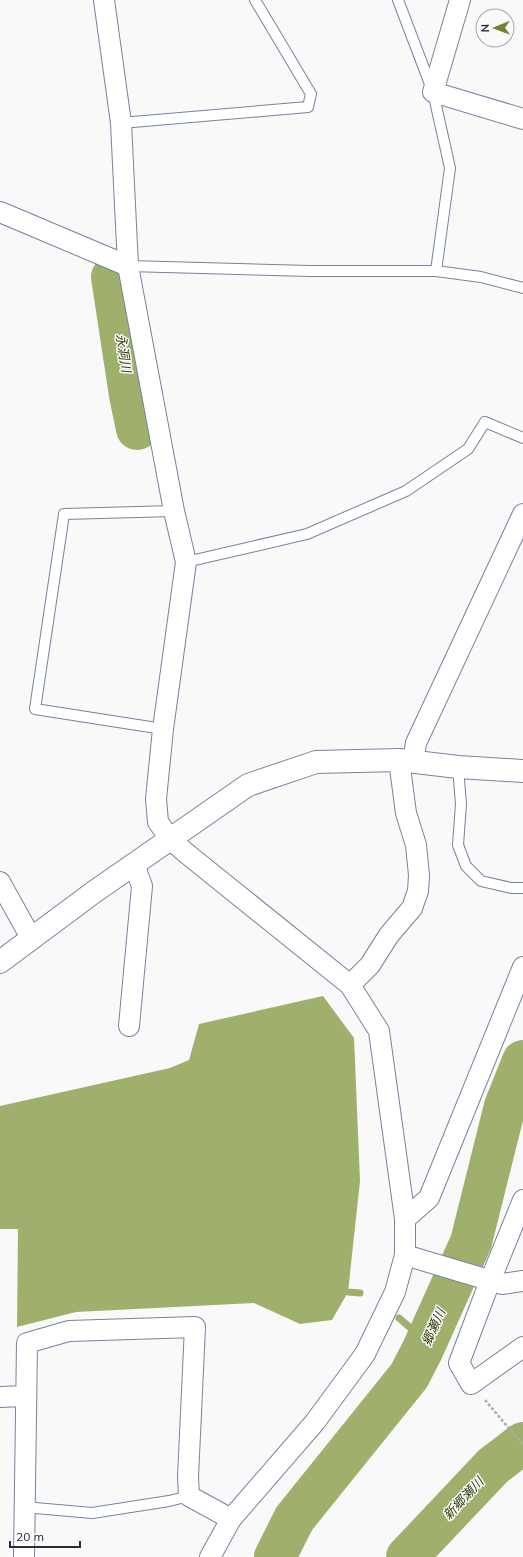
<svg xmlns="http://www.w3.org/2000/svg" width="523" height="1557" viewBox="0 0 523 1557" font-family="Mulish,'Noto Sans JP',sans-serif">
	<rect width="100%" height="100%" fill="#f9f9f9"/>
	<polygon fill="#9fb06c" points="323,996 354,1038 360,1181 348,1292 332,1320 300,1324 254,1303 76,1312 17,1327 18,1229 0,1229 0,1106 170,1068 189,1060 199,1024"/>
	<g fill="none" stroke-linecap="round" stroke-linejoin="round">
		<g stroke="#9fb06c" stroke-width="7">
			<polyline points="339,1289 348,1292 360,1293"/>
			<polyline points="399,1318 414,1331 422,1351"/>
		</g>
		<g stroke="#9fb06c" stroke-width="42">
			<polyline points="112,277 130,395 137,429"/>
			<polyline points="275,1557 294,1519 409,1376 422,1351 471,1242 505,1106 523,1061"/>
			<polyline points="407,1557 493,1466 523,1443"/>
		</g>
		<g stroke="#7385a0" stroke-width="12">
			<g id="lane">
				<polyline points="398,0 433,92 450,168 436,271"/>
				<polyline points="121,123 308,107 311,94 255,0"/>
				<polyline points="128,266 310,271 436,271 481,277 523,288"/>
				<polyline points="186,562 307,534 406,491 468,449 485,422 523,438"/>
				<polyline points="163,729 35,709 64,514 174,511"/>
				<polyline points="458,767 461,804 458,845 466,866 481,881 511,888 523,888"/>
				<polyline points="24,1507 92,1513 169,1501 189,1496"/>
			</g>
		</g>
		<g stroke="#7385a0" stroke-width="22">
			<g id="street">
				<polyline points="104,0 121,123 128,266 174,511 186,562 163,729 156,799 158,822 170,839 186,853 350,985 379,1031 405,1219 405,1255 395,1292 365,1354 315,1422 231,1519 210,1557"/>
				<polyline points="460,0 433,92 523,119"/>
				<polyline points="0,212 128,266"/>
				<polyline points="413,762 416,743 523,514"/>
				<polyline points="0,882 31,938"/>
				<polyline points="350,985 370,965 389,935 412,908 418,891 419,875 416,845 406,813 399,760"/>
				<polyline points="129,1026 142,886 134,864"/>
				<polyline points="523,1200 490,1281 459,1363 471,1384 523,1347"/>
				<polyline points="405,1219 429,1198 523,967"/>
				<polyline points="405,1255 502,1284 523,1281"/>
				<polyline points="0,1397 26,1396"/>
				<polyline points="24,1557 27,1343 69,1331 195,1327 188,1477 189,1496 231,1519"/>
			</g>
		</g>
		<g stroke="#7385a0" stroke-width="24">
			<polyline id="secondary" points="0,962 94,892 248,785 316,762 399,760 458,767 523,771"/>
		</g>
		<polyline stroke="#aaadb1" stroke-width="2.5" stroke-dasharray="3 2" stroke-linecap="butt" points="485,1400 523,1445"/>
		<use href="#lane" stroke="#fff" stroke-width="10"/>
		<use href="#street" stroke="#fff" stroke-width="20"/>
		<use href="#secondary" stroke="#fff" stroke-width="22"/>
	</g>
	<g text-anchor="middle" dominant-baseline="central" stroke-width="3" stroke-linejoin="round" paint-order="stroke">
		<g font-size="13" font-style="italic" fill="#333d07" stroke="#f9f9f9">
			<text transform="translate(124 353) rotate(81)">永洞川</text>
			<text transform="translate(433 1327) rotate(-66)">郷瀬川</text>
			<text transform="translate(463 1498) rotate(-47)">新郷瀬川</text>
		</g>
	</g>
	<g transform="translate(495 28) rotate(269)"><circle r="19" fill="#f9f9f9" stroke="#a5a8ac"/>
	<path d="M0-3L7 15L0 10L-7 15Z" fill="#708131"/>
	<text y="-6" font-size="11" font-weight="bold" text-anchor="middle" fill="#262e39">N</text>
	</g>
	<path d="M10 1541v6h70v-6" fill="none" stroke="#262e39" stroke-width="2"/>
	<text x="16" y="1541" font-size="12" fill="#262e39" stroke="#f9f9f9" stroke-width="3" paint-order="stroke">20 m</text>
</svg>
